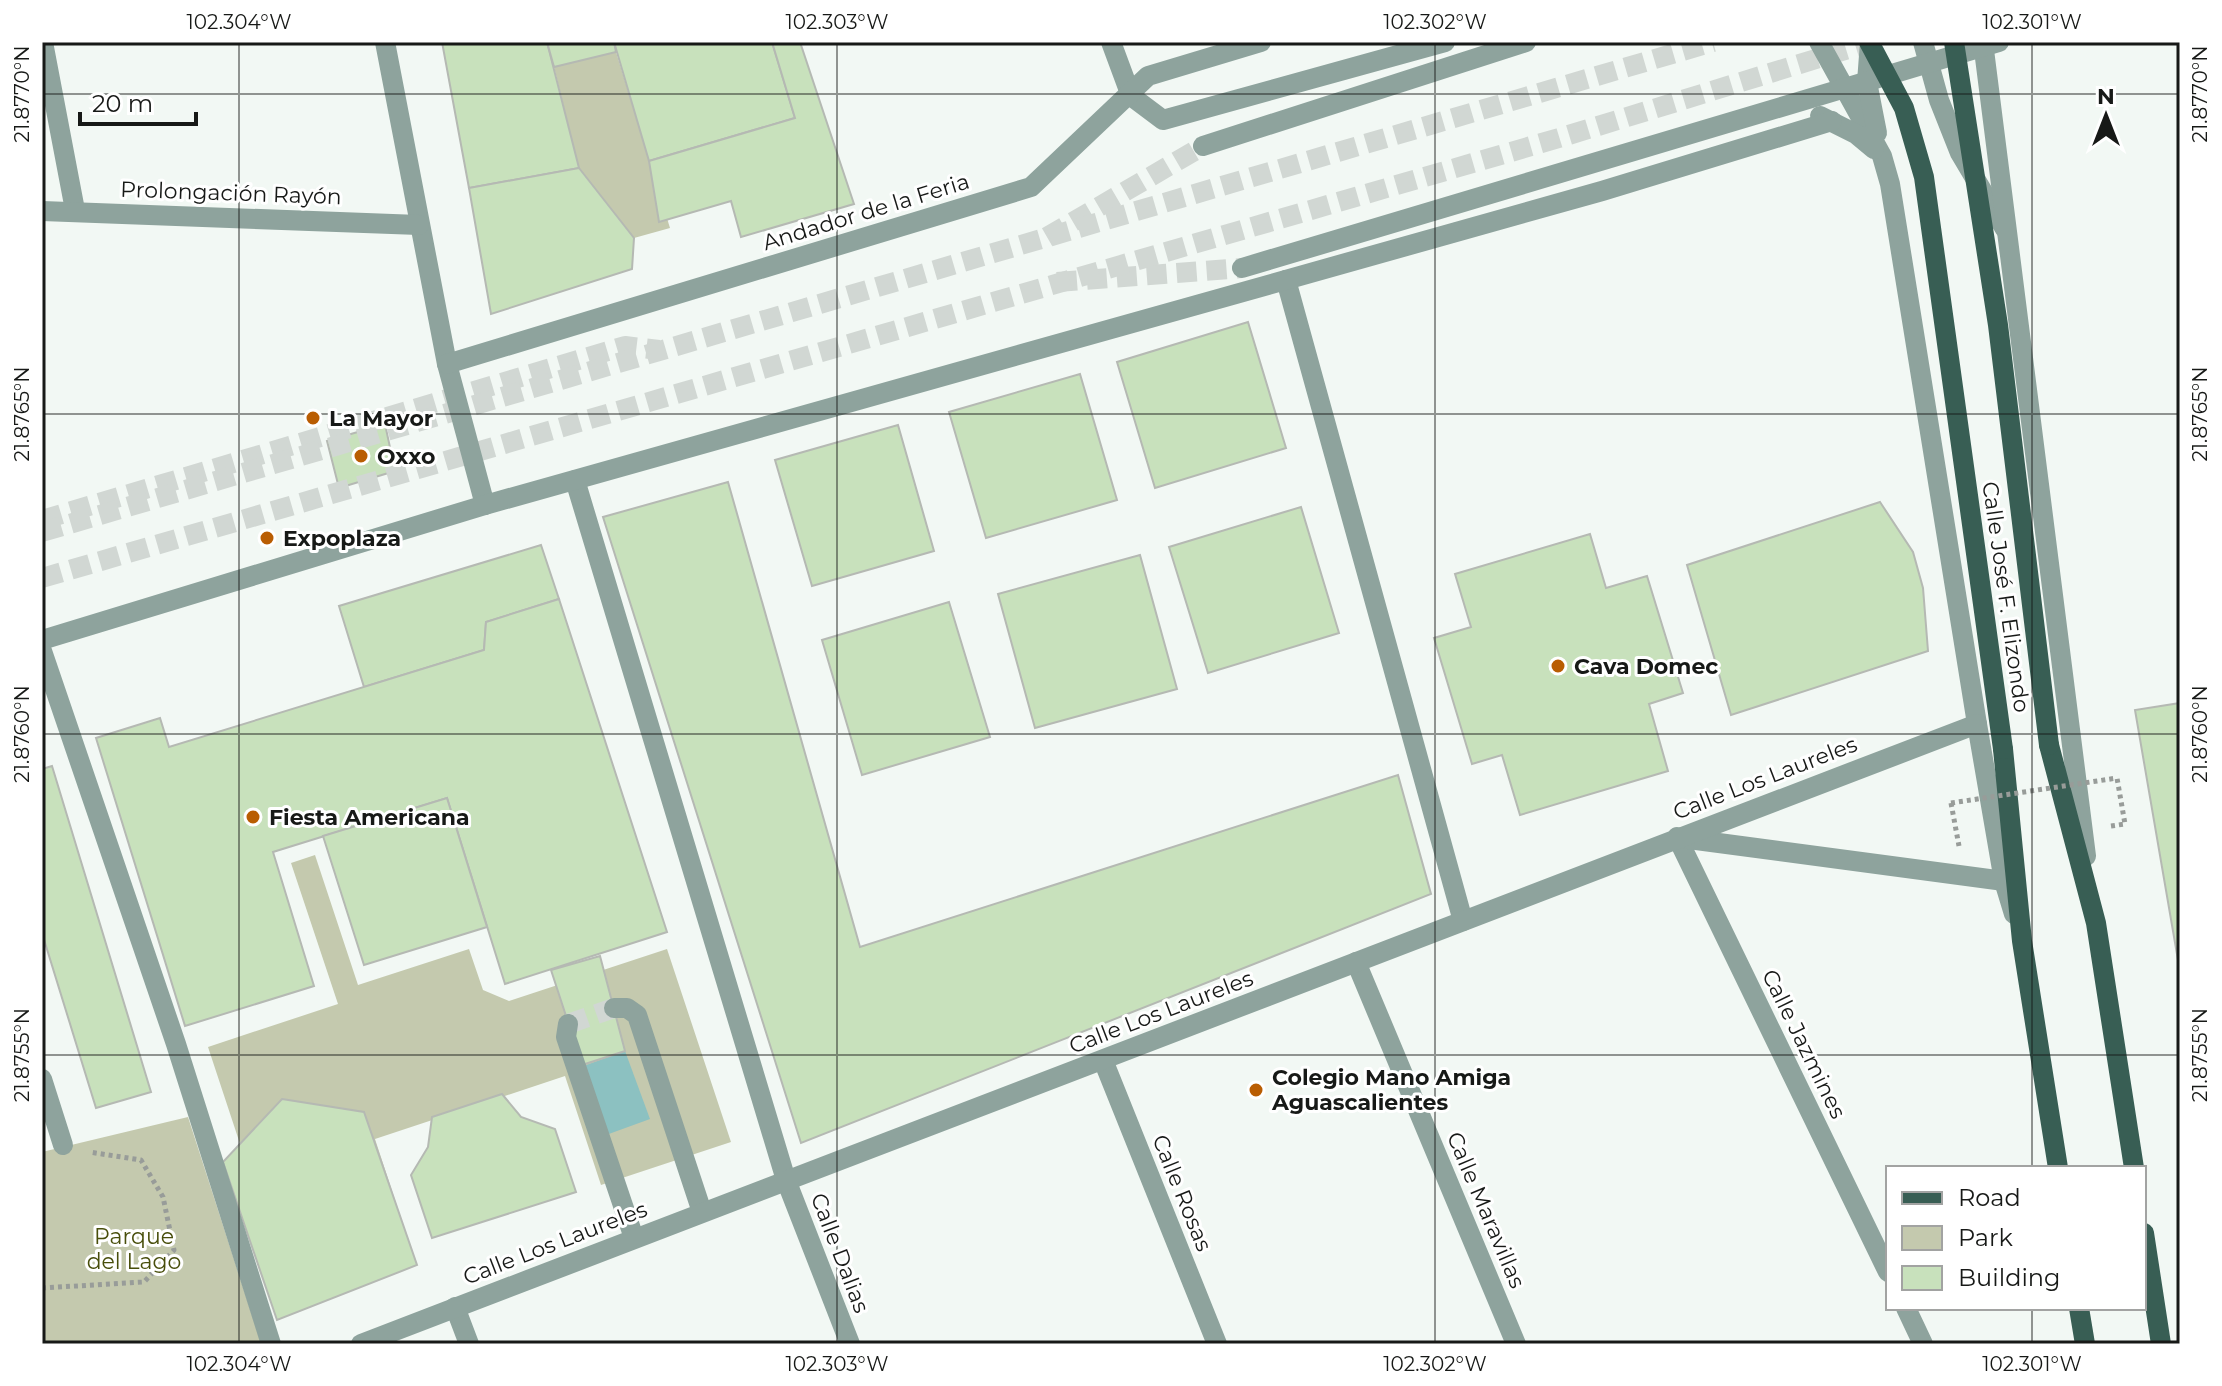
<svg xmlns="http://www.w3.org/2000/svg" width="2222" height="1386" viewBox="0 0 2222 1386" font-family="Montserrat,sans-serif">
	<rect width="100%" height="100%" fill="#f2f8f4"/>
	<g fill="#c4c9ae">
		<polygon points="616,52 670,228 634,238 579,168 554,67"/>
		<polygon points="315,855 358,985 469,949 483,990 509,1001 667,949 731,1142 601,1185 565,1076 375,1139 414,1258 291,1298 208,1047 338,1004 291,863"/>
		<polygon points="188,1117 261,1343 42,1344 42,1152"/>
	</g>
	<polygon fill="#8cc1c1" points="625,1051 650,1119 606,1135 581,1067"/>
	<g fill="#c8e1bc" stroke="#b5b9b3" stroke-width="2">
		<polygon points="442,42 547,42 579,168 469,188"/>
		<polygon points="547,42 614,42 616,52 554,67"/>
		<polygon points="614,42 772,42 795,118 649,161"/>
		<polygon points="772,42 800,42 854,204 741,237 731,201 659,222 649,161 795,118"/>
		<polygon points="579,168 634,238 632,269 491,314 469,188"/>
		<polygon points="1248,322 1286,448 1155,488 1117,362"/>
		<polygon points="1080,374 1117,500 986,538 949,412"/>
		<polygon points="385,424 395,471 339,488 327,441"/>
		<polygon points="898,425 934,551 812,586 775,460"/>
		<polygon points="728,482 860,947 1398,775 1431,894 801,1143 603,517"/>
		<polygon points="1880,502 1913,552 1923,588 1928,651 1731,715 1687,565"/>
		<polygon points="1301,507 1339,633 1208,673 1169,547"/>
		<polygon points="1590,534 1606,588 1647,576 1683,693 1649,704 1668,771 1520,815 1502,755 1472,764 1434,638 1471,627 1455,574"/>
		<polygon points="541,545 559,599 486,622 484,650 364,687 339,606"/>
		<polygon points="1140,555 1177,689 1035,728 998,594"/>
		<polygon points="559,599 667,932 505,984 447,798 273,852 314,986 185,1026 96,738 160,718 169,747 484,650 486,622"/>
		<polygon points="949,602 990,737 862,775 822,640"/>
		<polygon points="2180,703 2180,966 2179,966 2135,710"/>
		<polygon points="52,766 151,1092 96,1108 42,933 42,769"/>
		<polygon points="447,798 487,927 364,965 323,836"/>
		<polygon points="600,956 625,1051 582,1065 551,970"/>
		<polygon points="502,1094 521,1117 555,1129 576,1192 432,1238 411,1175 428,1147 432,1117"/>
		<polygon points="282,1099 364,1112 417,1265 277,1320 223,1162"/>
	</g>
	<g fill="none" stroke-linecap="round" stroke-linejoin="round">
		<g stroke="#d1d7d3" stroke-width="20" stroke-dasharray="20 10" stroke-linecap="butt">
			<polyline points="1047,237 1203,146"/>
			<polyline points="1057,282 1242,268"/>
			<polyline points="42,520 625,346 659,350"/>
			<polyline points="568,1024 614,1008"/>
		</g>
		<g stroke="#d1d7d3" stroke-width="20" stroke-dasharray="20 10" stroke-linecap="butt">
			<polyline points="42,532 1713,42"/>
			<polyline points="42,578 1559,138 1871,42"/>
		</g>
		<g stroke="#989c99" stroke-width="5" stroke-dasharray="4 4" stroke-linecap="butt">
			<polyline points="1951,803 1959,846"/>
			<polyline points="2111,826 2125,824 2117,778"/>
			<polyline points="42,1288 144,1282 174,1250 163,1197 141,1160 89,1152"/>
		</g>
		<g stroke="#8ea39d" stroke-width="20">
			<polyline points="43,42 75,210"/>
			<polyline points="385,42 447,364 485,505"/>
			<polyline points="1111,42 1131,96 1163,120 1445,42"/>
			<polyline points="1819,42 1882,156 1890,184 1977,724 2004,881 2014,914"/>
			<polyline points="1870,42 1867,82 1877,133"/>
			<polyline points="1923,42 1939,100 1960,153 2005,229"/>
			<polyline points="1983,42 2086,856"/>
			<polyline points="1820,116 1856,134 1874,149"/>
			<polyline points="1203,146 1526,42"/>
			<polyline points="42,211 419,225"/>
			<polyline points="1242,268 1999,42"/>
			<polyline points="1286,280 1463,921"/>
			<polyline points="447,364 1031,187 1148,76 1261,42"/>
			<polyline points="575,480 786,1180 850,1344"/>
			<polyline points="42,640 485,505 1602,191 1832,121"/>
			<polyline points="42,651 176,1044 271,1344"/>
			<polyline points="1677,837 1888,1272"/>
			<polyline points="1681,838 2004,881"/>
			<polyline points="1356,962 1516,1344"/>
			<polyline points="614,1008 627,1008 637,1015 702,1212"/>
			<polyline points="568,1024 566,1037 634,1238"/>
			<polyline points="1103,1060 1217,1344"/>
			<polyline points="42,1079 63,1145"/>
			<polyline points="455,1307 469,1344"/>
			<polyline points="1906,1308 1923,1344"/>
			<polyline points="361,1344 1977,724"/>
		</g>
		<g stroke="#385e54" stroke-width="20">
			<polyline points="2049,745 2096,923 2134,1168"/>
			<polyline points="2003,749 2022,941 2058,1168"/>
			<polyline points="2144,1233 2161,1344"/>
			<polyline points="2079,1308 2085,1344"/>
		</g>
		<polyline stroke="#989c99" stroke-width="5" stroke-dasharray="4 4" stroke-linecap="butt" points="1951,803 2117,778"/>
		<g stroke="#385e54" stroke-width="20">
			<polyline points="1869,42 1904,108 1924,177 2003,749"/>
			<polyline points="1954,42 1998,325 2049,745"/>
		</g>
	</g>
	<path fill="none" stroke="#171917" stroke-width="2" stroke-opacity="0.45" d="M239,42V1344M837,42V1344M1435,42V1344M2032,42V1168M42,94H2180M42,414H2180M42,734H2180M42,1055H2180M2032,1308V1344"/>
	<g fill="#b95d02" stroke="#fff" stroke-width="3">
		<circle cx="313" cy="418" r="8"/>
		<circle cx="361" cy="456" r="8"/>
		<circle cx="267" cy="538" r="8"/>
		<circle cx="1558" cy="666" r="8"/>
		<circle cx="253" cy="817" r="8"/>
		<circle cx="1256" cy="1090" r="8"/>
	</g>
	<g text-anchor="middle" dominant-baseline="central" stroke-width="6" stroke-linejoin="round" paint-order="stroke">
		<g font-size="22" fill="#171917" stroke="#fff">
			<text transform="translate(231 193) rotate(2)">Prolongación Rayón</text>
			<text transform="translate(866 212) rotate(-17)">Andador de la Feria</text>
			<text transform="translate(2006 597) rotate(82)">Calle José F. Elizondo</text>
			<text transform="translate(1765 778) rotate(-21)">Calle Los Laureles</text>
			<text transform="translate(1161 1012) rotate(-21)">Calle Los Laureles</text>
			<text transform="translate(1804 1044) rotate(64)">Calle Jazmines</text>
			<text transform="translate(1182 1193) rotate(68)">Calle Rosas</text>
			<text transform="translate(1486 1210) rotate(67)">Calle Maravillas</text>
			<text transform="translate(555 1243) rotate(-21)">Calle Los Laureles</text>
			<text transform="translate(840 1253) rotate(69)">Calle Dalias</text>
		</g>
		<g font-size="22" font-weight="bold" fill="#171917" stroke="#fff" text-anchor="start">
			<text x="329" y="418">La Mayor</text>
			<text x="377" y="456">Oxxo</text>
			<text x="283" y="538">Expoplaza</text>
			<text x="1574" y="666">Cava Domec</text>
			<text x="269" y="817">Fiesta Americana</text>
			<text x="1272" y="1077">Colegio Mano Amiga<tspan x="1272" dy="25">Aguascalientes</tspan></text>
		</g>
		<g font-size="22" fill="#484e0b" stroke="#fff">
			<text x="134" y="1236">Parque<tspan x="134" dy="25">del Lago</tspan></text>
		</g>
	</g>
	<rect width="2222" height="1386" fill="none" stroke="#ffffff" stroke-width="88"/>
	<rect x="1886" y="1166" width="260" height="144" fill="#ffffff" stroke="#a2a3a2" stroke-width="2"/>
	<rect x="1902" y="1192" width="40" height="12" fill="#385e54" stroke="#a2a3a2" stroke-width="2"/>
	<text x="1958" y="1206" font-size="24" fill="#171917">Road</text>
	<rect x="1902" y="1226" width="40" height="24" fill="#c4c9ae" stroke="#a2a3a2" stroke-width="2"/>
	<text x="1958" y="1246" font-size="24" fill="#171917">Park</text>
	<rect x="1902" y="1266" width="40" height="24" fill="#c8e1bc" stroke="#a2a3a2" stroke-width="2"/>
	<text x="1958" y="1286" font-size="24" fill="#171917">Building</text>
	<g transform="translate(2106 116)" stroke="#ffffff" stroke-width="6" paint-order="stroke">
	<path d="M0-6L14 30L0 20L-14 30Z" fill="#171917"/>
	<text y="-12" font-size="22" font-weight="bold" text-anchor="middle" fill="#171917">N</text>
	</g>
	<path d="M80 112v12h116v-12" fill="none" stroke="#171917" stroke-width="4"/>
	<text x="92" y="112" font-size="24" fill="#171917" stroke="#ffffff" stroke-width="6" paint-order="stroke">20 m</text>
	<rect x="44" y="44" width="2134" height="1298" fill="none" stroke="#171917" stroke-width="3"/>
	<g font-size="20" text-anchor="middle" fill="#171917">
		<text x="239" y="29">102.304°W</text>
		<text x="837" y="29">102.303°W</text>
		<text x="1435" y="29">102.302°W</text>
		<text x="2032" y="29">102.301°W</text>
		<text transform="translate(22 94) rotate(-90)" y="7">21.8770°N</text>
		<text transform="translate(2200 94) rotate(-90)" y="7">21.8770°N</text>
		<text transform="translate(22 414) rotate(-90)" y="7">21.8765°N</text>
		<text transform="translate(2200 414) rotate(-90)" y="7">21.8765°N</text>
		<text transform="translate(22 734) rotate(-90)" y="7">21.8760°N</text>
		<text transform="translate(2200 734) rotate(-90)" y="7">21.8760°N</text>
		<text transform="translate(22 1055) rotate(-90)" y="7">21.8755°N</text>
		<text transform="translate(2200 1055) rotate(-90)" y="7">21.8755°N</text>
		<text x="239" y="1371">102.304°W</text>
		<text x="837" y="1371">102.303°W</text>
		<text x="1435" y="1371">102.302°W</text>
		<text x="2032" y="1371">102.301°W</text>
	</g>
</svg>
